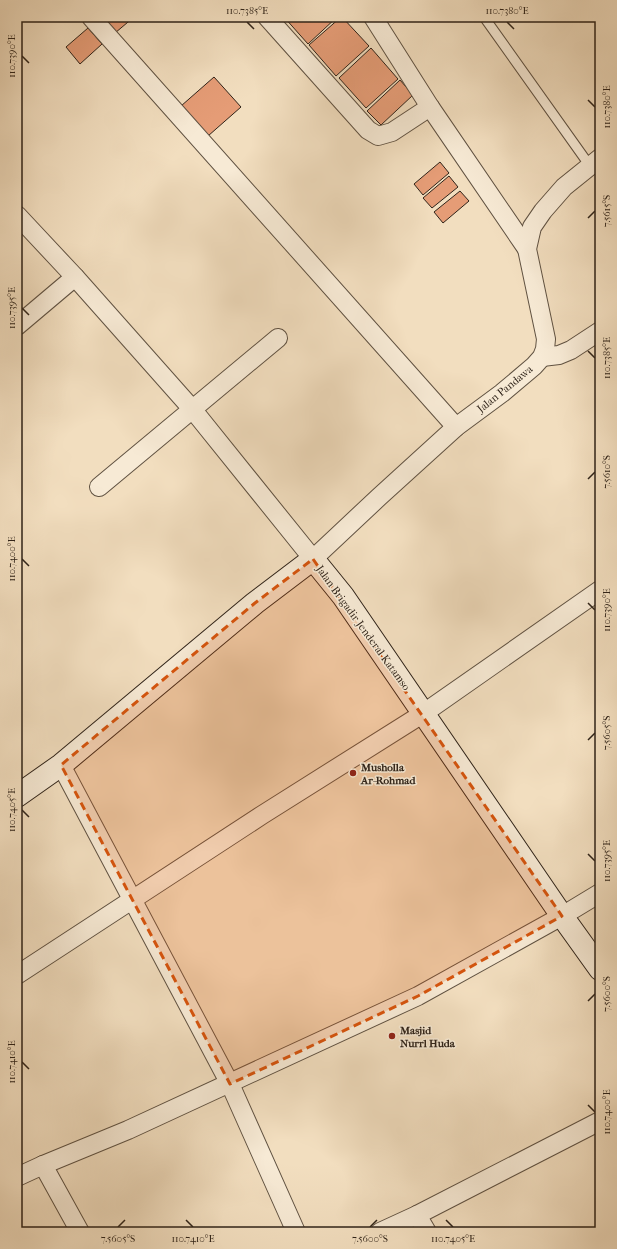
<svg xmlns="http://www.w3.org/2000/svg" width="617" height="1249" viewBox="0 0 617 1249" font-family="'IM FELL French Canon',serif">
	<rect width="100%" height="100%" fill="#f2debf"/>
	<filter id="stains"><feTurbulence type="fractalNoise" baseFrequency=".005" numOctaves="4"/><feColorMatrix values="0 0 0 0 .2 0 0 0 0 .09 0 0 0 0 .02 0 0 0 .5 -.17"/></filter>
	<radialGradient id="worn" r=".72"><stop offset=".6" stop-color="#630" stop-opacity="0"/><stop offset="1" stop-color="#630" stop-opacity=".3"/></radialGradient>
	<g fill="#e59c76" stroke="#2f2319">
		<polygon points="100,17 134,17 115,33"/>
		<polygon points="284,17 337,17 308,44"/>
		<polygon points="341,17 342,17 369,46 336,76 309,45"/>
		<polygon points="88,28 102,44 80,64 66,47"/>
		<polygon points="371,48 398,79 366,108 339,78"/>
		<polygon points="214,77 241,107 208,136 181,106"/>
		<polygon points="400,80 413,95 381,125 367,111"/>
		<polygon points="440,162 449,173 423,195 414,184"/>
		<polygon points="449,176 458,187 432,208 423,198"/>
		<polygon points="460,191 469,201 443,223 434,212"/>
	</g>
	<g fill="none" stroke-linecap="round" stroke-linejoin="round">
		<g stroke="#605242" stroke-width="11">
			<polyline id="lane" points="484,17 590,166"/>
		</g>
		<g stroke="#605242" stroke-width="20">
			<g id="street">
				<polyline points="91,17 456,427"/>
				<polyline points="267,17 368,130 378,136 392,132 430,107"/>
				<polyline points="373,17 430,107 527,249"/>
				<polyline points="17,215 75,277 193,410 313,559 379,497 456,427 502,393 534,366 542,357 545,349 546,339 527,249 532,227 543,211 564,187 600,158"/>
				<polyline points="17,326 75,277"/>
				<polyline points="542,357 559,355 571,350 600,331"/>
				<polyline points="99,487 278,338"/>
				<polyline points="61,765 230,1084 296,1232"/>
				<polyline points="17,975 262,815 424,713 600,590"/>
				<polyline points="43,1165 80,1232"/>
				<polyline points="17,1177 43,1165 128,1130 418,996 562,916 600,893"/>
				<polyline points="417,1215 427,1232"/>
				<polyline points="380,1232 417,1215 600,1121"/>
			</g>
		</g>
		<g stroke="#2f2319" stroke-width="24">
			<polyline id="secondary" points="17,796 61,765 255,603 313,559 343,596 562,916 600,969"/>
		</g>
		<use href="#lane" stroke="#f7ead5" stroke-width="9"/>
		<use href="#street" stroke="#f7ead5" stroke-width="18"/>
		<use href="#secondary" stroke="#f7ead5" stroke-width="22"/>
	</g>
	<path fill="#d6540d" fill-opacity="0.2" stroke="#d6540d" stroke-width="3" stroke-dasharray="8 5" stroke-linejoin="round" d="M313,559L562,916L418,996L230,1084L61,765L255,603Z"/>
	<path fill="none" stroke="#2f2319" stroke-width="1.5" d="M247,22L254,29M507,22L514,29M22,56L29,63M588,100L595,107M588,218L595,211M22,308L29,315M588,351L595,358M588,479L595,472M22,559L29,566M588,603L595,610M588,740L595,733M22,810L29,817M588,854L595,861M588,1001L595,994M22,1062L29,1069M588,1105L595,1112M186,1220L193,1227M446,1220L453,1227M118,1227L125,1220M370,1227L377,1220"/>
	<g fill="#8f2418" stroke="#f7ead5" stroke-width="1.5">
		<circle cx="353" cy="773" r="4"/>
		<circle cx="392" cy="1036" r="4"/>
	</g>
	<g text-anchor="middle" dominant-baseline="central" stroke-width="3" stroke-linejoin="round" paint-order="stroke">
		<g font-size="11" fill="#2f2319" stroke="#f7ead5">
			<text transform="translate(505 389) rotate(-39)">Jalan Pandawa</text>
			<text transform="translate(363 628) rotate(54)">Jalan Brigadir Jenderal Katamso</text>
		</g>
		<g font-size="11" font-weight="bold" fill="#2f2319" stroke="#f7ead5" text-anchor="start">
			<text x="361" y="767">Musholla<tspan x="361" dy="13">Ar-Rohmad</tspan></text>
			<text x="400" y="1030">Masjid<tspan x="400" dy="13">Nurrl Huda</tspan></text>
		</g>
	</g>
	<rect width="617" height="1249" fill="none" stroke="#f2debf" stroke-width="44"/>
	<rect x="22" y="22" width="573" height="1205" fill="none" stroke="#2f2319" stroke-width="1.5"/>
	<g font-size="10" text-anchor="middle" fill="#2f2319">
		<text x="247" y="14">110.7385°E</text>
		<text x="507" y="14">110.7380°E</text>
		<text transform="translate(11 56) rotate(-90)" y="4">110.7390°E</text>
		<text transform="translate(606 107) rotate(-90)" y="4">110.7380°E</text>
		<text transform="translate(606 211) rotate(-90)" y="4">7.5615°S</text>
		<text transform="translate(11 308) rotate(-90)" y="4">110.7395°E</text>
		<text transform="translate(606 358) rotate(-90)" y="4">110.7385°E</text>
		<text transform="translate(606 472) rotate(-90)" y="4">7.5610°S</text>
		<text transform="translate(11 559) rotate(-90)" y="4">110.7400°E</text>
		<text transform="translate(606 610) rotate(-90)" y="4">110.7390°E</text>
		<text transform="translate(606 733) rotate(-90)" y="4">7.5605°S</text>
		<text transform="translate(11 810) rotate(-90)" y="4">110.7405°E</text>
		<text transform="translate(606 861) rotate(-90)" y="4">110.7395°E</text>
		<text transform="translate(606 994) rotate(-90)" y="4">7.5600°S</text>
		<text transform="translate(11 1062) rotate(-90)" y="4">110.7410°E</text>
		<text transform="translate(606 1112) rotate(-90)" y="4">110.7400°E</text>
		<text x="118" y="1242">7.5605°S</text>
		<text x="193" y="1242">110.7410°E</text>
		<text x="370" y="1242">7.5600°S</text>
		<text x="453" y="1242">110.7405°E</text>
	</g>
	<rect width="100%" height="100%" filter="url(#stains)"/>
	<rect width="100%" height="100%" fill="url(#worn)"/>
</svg>
